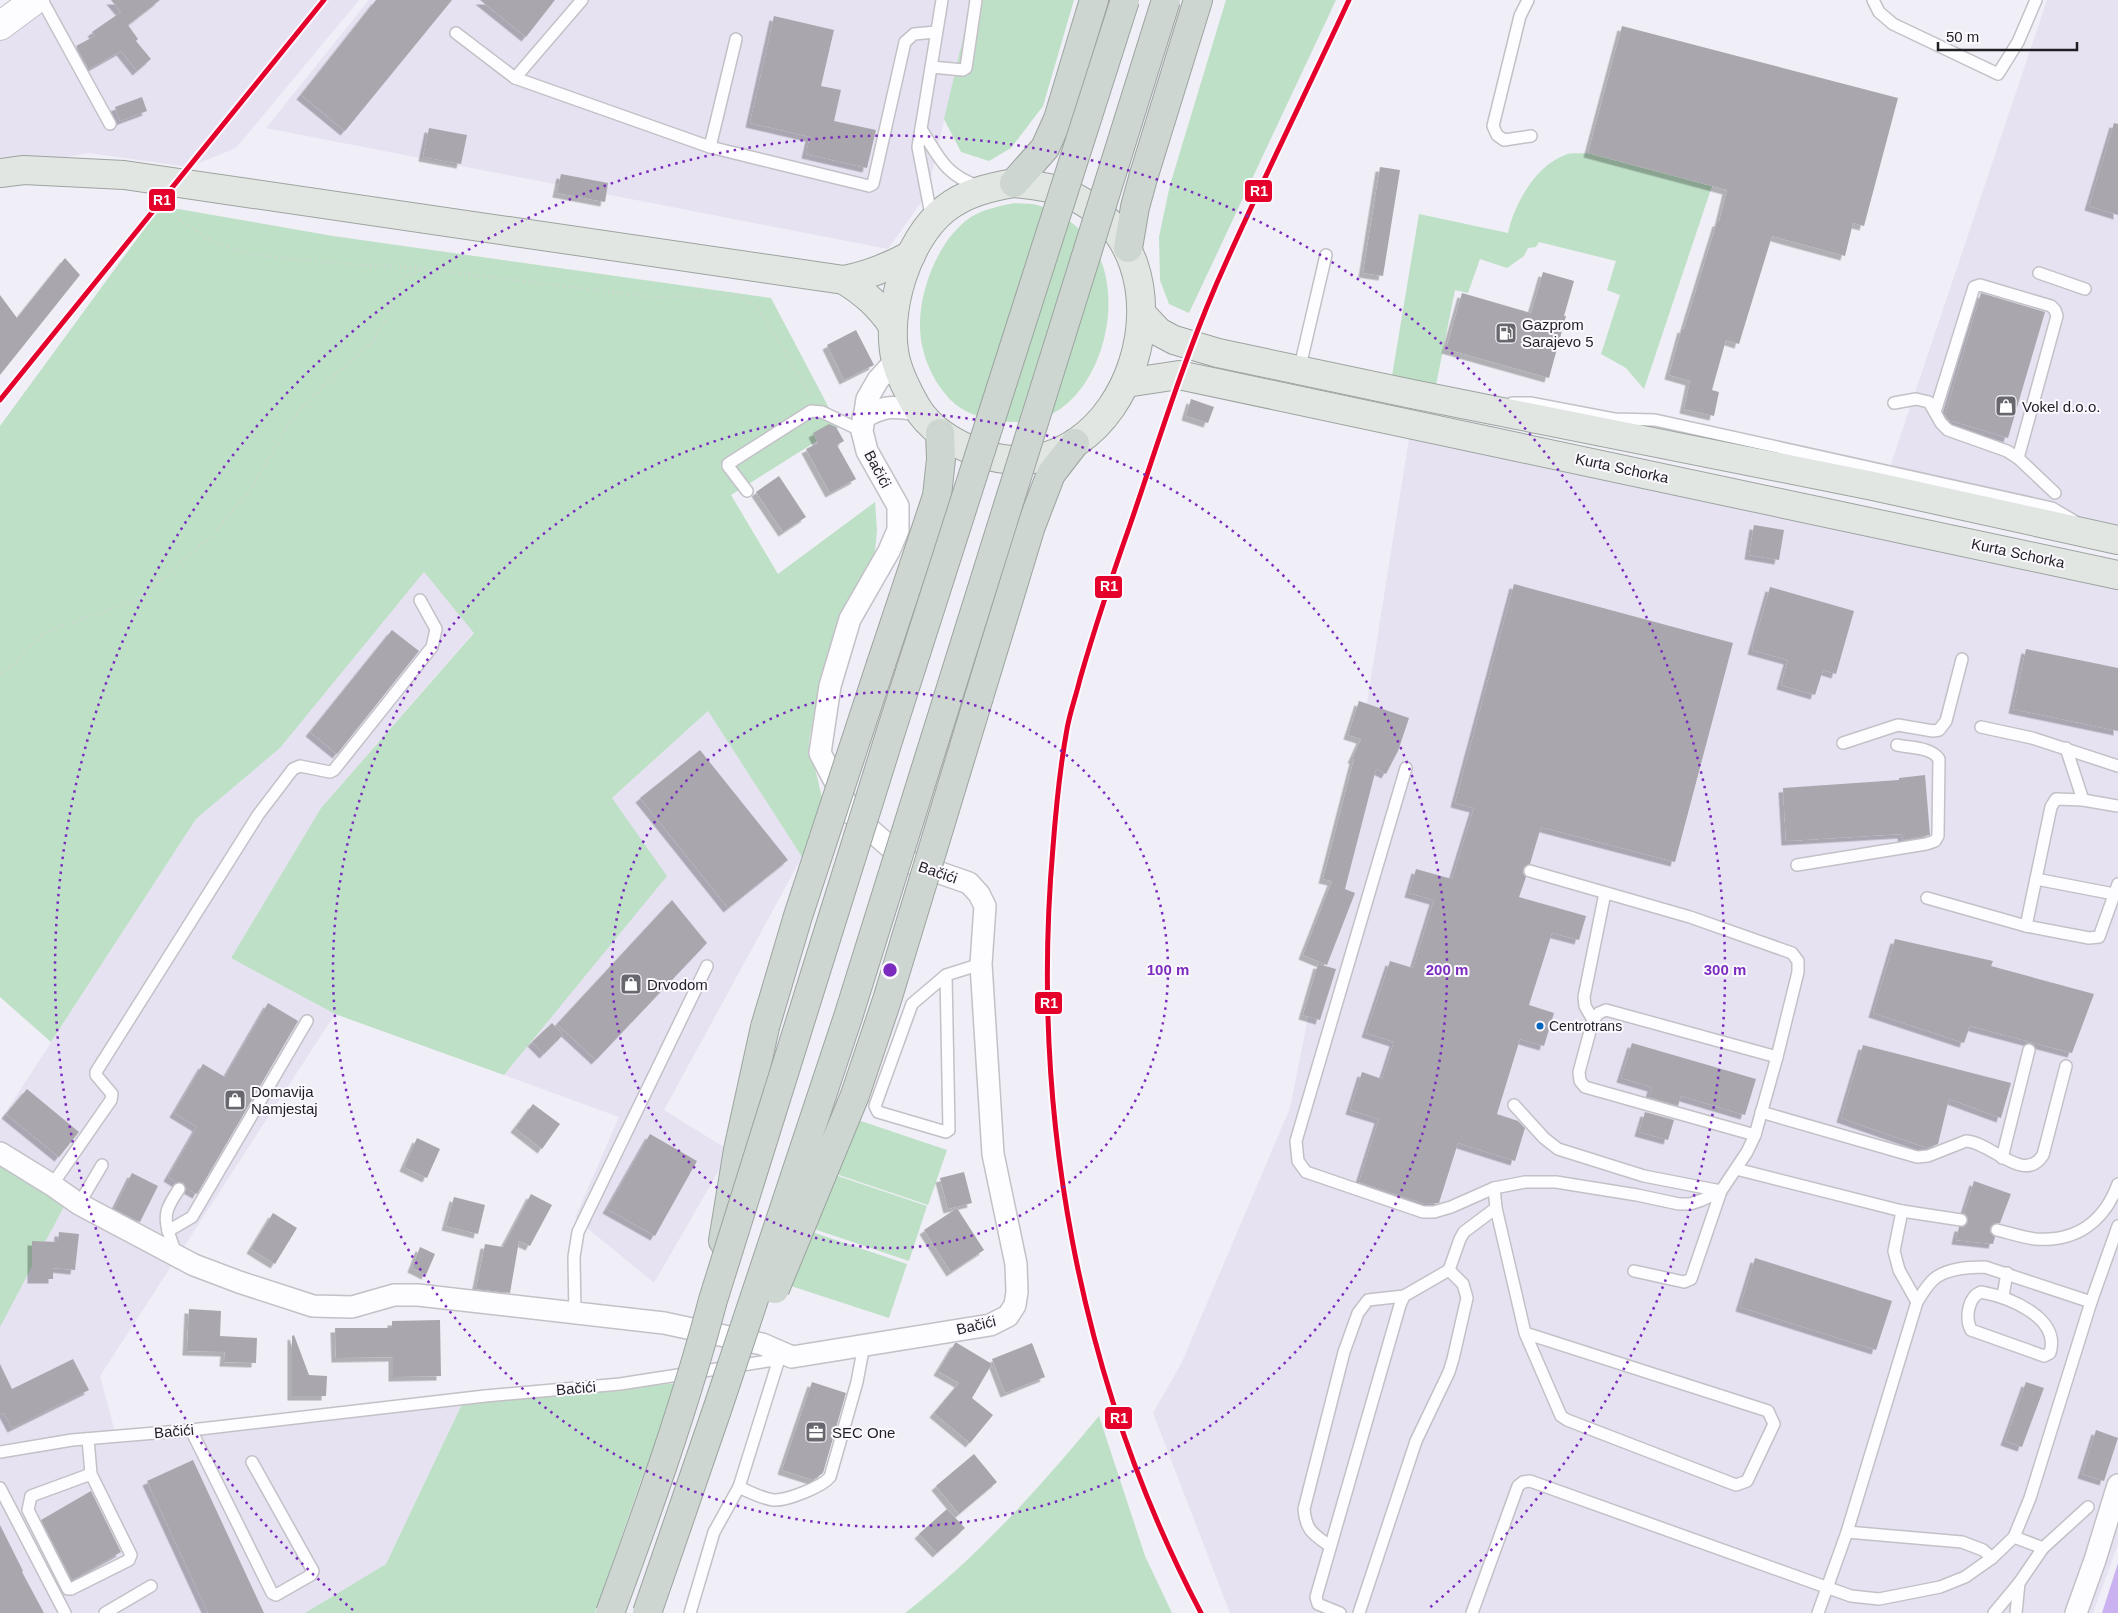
<svg xmlns="http://www.w3.org/2000/svg" width="2118" height="1613" viewBox="0 0 2118 1613" font-family="Arial,sans-serif">
	<defs>
		<filter id="shadow"><feDropShadow dx="-4.5" dy="4.5" stdDeviation="0" flood-color="#0004"/></filter>
	</defs>
	<rect width="100%" height="100%" fill="#f0eef6"/>
	<g fill="#e6e2f1">
		<polygon points="35,0 359,0 236,148 189,167 89,153 0,170 0,26"/>
		<polygon points="369,0 972,0 927,194 888,249 266,128"/>
		<polygon points="2047,0 2118,0 2118,526 1885,482"/>
		<polygon points="1411,426 2118,576 2118,1544 2093,1613 1230,1613 1153,1413 1182,1362 1290,1108 1353,791"/>
		<polygon points="424,572 474,632 321,808 231,958 335,1014 100,1376 118,1443 257,1428 463,1402 386,1564 305,1613 0,1613 0,1327 68,1199 0,1161 0,1121 196,819 280,748"/>
		<polygon points="708,711 802,857 664,1110 730,1151 654,1283 575,1218 619,1117 504,1075 666,876 612,798"/>
	</g>
	<g fill="#bee0c7">
		<polygon points="972,0 1074,0 1043,106 1011,148 989,161 961,152 944,119"/>
		<polygon points="1226,0 1336,0 1189,313 1169,304 1160,280 1159,237 1170,185"/>
		<path d="M1588,153L1712,186L1644,389L1626,368L1601,354L1620,295L1607,290L1616,261L1539,242L1536,247L1528,248L1524,256L1507,268L1480,259L1468,293L1455,290L1436,385L1392,376L1419,214L1508,233C1514,205 1535,166 1565,155C1572,152 1582,154 1588,153Z"/>
		<path d="M1014,203C1021,204 1030,203 1037,205C1063,212 1088,232 1099,256C1124,310 1098,402 1038,420C1026,423 1012,422 1000,421C981,419 959,411 947,396C934,381 926,364 922,345C913,304 935,241 971,217C984,209 1000,206 1014,203Z"/>
		<polygon points="161,206 333,236 771,298 839,427 731,495 778,574 875,502 877,531 874,560 817,698 809,742 823,802 802,857 708,711 612,798 667,876 504,1075 335,1014 231,958 321,808 474,633 424,572 280,748 196,819 51,1042 0,997 0,426"/>
		<polygon points="849,1117 947,1150 928,1205 830,1172"/>
		<polygon points="0,1161 68,1199 0,1327"/>
		<polygon points="829,1173 927,1206 909,1261 811,1228"/>
		<polygon points="809,1231 907,1264 889,1318 791,1286"/>
		<polygon points="679,1383 642,1478 595,1613 305,1613 386,1564 463,1402"/>
		<path d="M1099,1416L1145,1556L1172,1613H905C979,1556 1040,1487 1099,1416Z"/>
	</g>
	<polygon fill="#cab2f0" points="2118,1563 2118,1613 2102,1613"/>
	<g fill="#a9a7ad" filter="url(#shadow)">
		<polygon points="111,0 160,0 128,25 138,39 136,41 151,59 137,71 121,51 89,69 76,46 95,36 92,32 121,12"/>
		<polygon points="376,0 452,0 345,131 301,95"/>
		<polygon points="480,0 555,0 526,37"/>
		<polygon points="774,16 834,30 821,86 841,90 834,121 876,130 867,168 806,154 810,137 750,123"/>
		<polygon points="1622,26 1898,98 1864,226 1853,223 1845,256 1772,236 1739,344 1726,340 1712,390 1719,392 1714,416 1684,409 1690,381 1669,375 1682,328 1684,329 1717,222 1719,222 1727,190 1588,153"/>
		<polygon points="142,97 147,111 120,121 115,107"/>
		<polygon points="2114,123 2118,124 2118,215 2089,206"/>
		<polygon points="429,128 467,135 461,164 423,157"/>
		<polygon points="1380,167 1400,170 1383,276 1363,273"/>
		<polygon points="561,174 608,183 605,202 557,193"/>
		<polygon points="65,258 80,275 0,375 0,295 17,318"/>
		<polygon points="1543,272 1574,281 1564,316 1566,316 1549,378 1446,349 1462,293 1531,313"/>
		<polygon points="1981,293 2045,312 2008,438 1949,420 1945,415"/>
		<polygon points="856,330 874,365 844,380 827,345"/>
		<polygon points="1191,399 1214,407 1208,423 1186,416"/>
		<polygon points="829,424 836,427 844,441 837,445 856,479 830,493 806,449 818,443 813,433"/>
		<polygon points="779,476 806,517 783,532 756,492"/>
		<polygon points="1754,525 1784,530 1779,560 1749,555"/>
		<polygon points="1514,584 1733,643 1675,862 1541,827 1530,864 1523,868 1523,873 1526,877 1519,897 1586,916 1579,940 1552,933 1529,1005 1554,1013 1544,1046 1520,1039 1497,1114 1518,1121 1525,1128 1515,1161 1458,1143 1439,1203 1425,1204 1359,1182 1379,1119 1350,1110 1362,1072 1382,1079 1394,1042 1366,1033 1390,961 1413,968 1434,900 1409,893 1416,869 1452,879 1474,808 1455,803"/>
		<polygon points="1770,587 1854,611 1836,674 1823,670 1815,695 1781,685 1788,660 1752,650"/>
		<polygon points="392,630 419,651 337,754 310,732"/>
		<polygon points="2026,649 2118,668 2118,731 2013,709"/>
		<polygon points="1359,701 1409,718 1398,751 1386,774 1376,769 1345,889 1355,893 1327,965 1303,955 1332,881 1323,879 1354,759 1352,759 1361,739 1348,735"/>
		<polygon points="700,750 788,860 728,908 640,798"/>
		<polygon points="1925,775 1930,835 1903,840 1902,834 1786,841 1783,788 1899,780 1899,778"/>
		<polygon points="672,900 707,943 596,1060 557,1024"/>
		<polygon points="1895,939 1993,961 1991,966 2094,994 2072,1053 1970,1026 1964,1043 1873,1013"/>
		<polygon points="1318,964 1336,969 1320,1020 1303,1015"/>
		<polygon points="268,1003 298,1021 197,1194 186,1188 183,1182 176,1182 168,1177 197,1127 174,1113 203,1064 225,1077"/>
		<polygon points="552,1023 563,1035 544,1054 532,1042"/>
		<polygon points="1632,1043 1756,1079 1745,1115 1681,1096 1678,1106 1649,1097 1652,1087 1621,1078"/>
		<polygon points="1863,1045 2011,1083 2001,1118 1949,1099 1938,1144 1927,1148 1841,1118"/>
		<polygon points="27,1089 79,1132 59,1157 6,1114"/>
		<polygon points="533,1104 560,1124 542,1149 515,1128"/>
		<polygon points="1645,1112 1674,1120 1668,1140 1639,1132"/>
		<polygon points="650,1134 697,1161 655,1236 607,1209"/>
		<polygon points="417,1138 440,1149 427,1178 404,1167"/>
		<polygon points="964,1172 972,1203 948,1209 940,1178"/>
		<polygon points="132,1173 158,1186 140,1222 114,1209"/>
		<polygon points="1974,1181 2011,1194 2000,1223 1995,1223 1990,1228 1990,1232 1995,1237 1993,1244 1956,1240 1959,1227 1964,1227 1968,1222 1968,1217 1964,1213"/>
		<polygon points="531,1194 552,1205 530,1246 519,1241 510,1293 476,1289 485,1244 503,1247"/>
		<polygon points="454,1197 485,1205 478,1234 446,1226"/>
		<polygon points="957,1208 984,1250 951,1272 924,1230"/>
		<polygon points="273,1213 297,1228 275,1264 251,1249"/>
		<polygon points="59,1232 79,1234 75,1270 53,1268 53,1279 32,1279 32,1241 58,1242"/>
		<polygon points="420,1247 435,1254 426,1275 412,1268"/>
		<polygon points="1755,1258 1892,1301 1876,1350 1740,1307"/>
		<polygon points="189,1309 221,1311 220,1336 257,1338 256,1363 224,1362 225,1352 187,1351"/>
		<polygon points="440,1320 441,1376 393,1377 393,1357 336,1358 335,1328 392,1328 392,1321"/>
		<polygon points="294,1335 309,1375 327,1376 326,1396 292,1396 292,1336"/>
		<polygon points="955,1343 957,1343 992,1364 972,1398 993,1415 970,1443 934,1413 959,1383 938,1371"/>
		<polygon points="1032,1343 1045,1377 1005,1393 992,1359"/>
		<polygon points="73,1359 89,1390 12,1428 4,1413 0,1415 0,1364 12,1389"/>
		<polygon points="812,1382 846,1393 823,1473 813,1480 782,1470"/>
		<polygon points="2026,1382 2044,1388 2022,1447 2005,1441"/>
		<polygon points="2096,1430 2118,1438 2104,1481 2082,1474"/>
		<polygon points="974,1454 997,1482 959,1514 936,1486"/>
		<polygon points="193,1460 257,1598 264,1613 208,1613 147,1481"/>
		<polygon points="91,1491 121,1552 72,1580 41,1520"/>
		<polygon points="947,1509 965,1528 937,1553 919,1534"/>
		<polygon points="0,1525 23,1571 22,1572 44,1613 0,1613"/>
	</g>
	<g fill="none" stroke-linecap="round" stroke-linejoin="round">
		<g stroke="#c3c1c7" stroke-width="14">
			<g id="service">
				<polyline points="42,0 110,124"/>
				<polyline points="1528,0 1520,16 1493,126 1497,135 1504,140 1531,136"/>
				<polyline points="1873,0 1879,12 1893,24 1998,74 2018,42 2036,0"/>
				<polyline points="456,33 515,78 710,147"/>
				<polyline points="736,39 710,147 869,186 873,184 905,42 914,34 936,32"/>
				<polyline points="932,67 963,70 966,68 976,0"/>
				<polyline points="515,78 582,0"/>
				<path d="M921,129C939,157 945,175 978,186"/>
				<polyline points="932,220 918,147 942,0"/>
				<polyline points="2039,273 2085,289"/>
				<polyline points="1299,371 1326,255"/>
				<polyline points="1512,403 1530,403 1614,419 1655,420 2052,508 2074,521"/>
				<polyline points="1894,403 1916,399 1929,402 1941,423 1948,430 2007,451 2018,458 2055,493"/>
				<polyline points="1935,412 1974,287 1980,285 2051,306 2055,310 2057,316 2018,458"/>
				<polyline points="747,491 728,466 728,464 811,411 822,412 862,431"/>
				<polyline points="1981,727 2032,738 2118,766"/>
				<polyline points="1843,743 1898,725 1933,731 1939,730 1946,721 1962,659"/>
				<polyline points="2066,748 2083,800"/>
				<polyline points="1406,768 1296,1141 1298,1161 1306,1172 1423,1212 1434,1212 1451,1207 1494,1188 1525,1182 1556,1182 1637,1195 1679,1204 1690,1204 1702,1200 1721,1191 1747,1152 1755,1135 1777,1057 1798,972 1798,961 1792,953 1690,917 1530,871"/>
				<path d="M1797,865L1926,844L1935,841L1938,836L1939,759C1931,747 1910,748 1897,745"/>
				<polyline points="2036,879 2114,894"/>
				<polyline points="1927,898 2026,926 2051,807 2056,799 2083,800 2118,806"/>
				<polyline points="2026,926 2089,938 2099,937 2118,884"/>
				<polyline points="946,975 949,1130 946,1132 878,1112 875,1106 912,1004 946,975 981,964"/>
				<polyline points="1593,1020 1585,1006 1584,997 1605,893"/>
				<polyline points="1514,1105 1544,1138 1558,1149 1644,1176 1721,1191 1691,1279 1684,1282 1634,1271"/>
				<path d="M1761,1112L1917,1157L1928,1156L1966,1141C1991,1142 2024,1185 2043,1155L2066,1066"/>
				<polyline points="1755,1135 1585,1087 1580,1081 1579,1072 1593,1020 1599,1013 1606,1010 1777,1057"/>
				<polyline points="2002,1158 2029,1050"/>
				<polyline points="1736,1169 1902,1211 1961,1220"/>
				<polyline points="52,1185 111,1100 112,1094 96,1075 96,1072 258,815 293,769 300,766 330,772 334,770 432,647 436,629 420,600"/>
				<polyline points="1494,1188 1496,1208 1525,1333 1561,1416 1567,1420 1736,1485 1747,1481 1774,1424 1768,1411 1525,1333"/>
				<polyline points="79,1204 102,1165"/>
				<polyline points="1902,1211 1894,1251 1899,1270 1917,1302"/>
				<path d="M1997,1230C2009,1233 2022,1237 2035,1239C2076,1242 2104,1222 2118,1184"/>
				<path d="M168,1231C163,1211 169,1205 179,1189"/>
				<polyline points="176,1254 168,1231 192,1217 307,1021"/>
				<path d="M1981,1292C2008,1297 2061,1317 2050,1353L2044,1356L1971,1330C1965,1318 1968,1297 1981,1292Z"/>
				<polyline points="2003,1296 2007,1273"/>
				<polyline points="575,1314 574,1257 578,1232 707,966"/>
				<path d="M779,1359L739,1487C749,1492 761,1498 773,1500C786,1501 822,1487 830,1477L857,1382L864,1345"/>
				<polyline points="191,1430 272,1593 276,1595 311,1575 313,1571 252,1462"/>
				<polyline points="88,1439 91,1474 131,1555 129,1560 71,1589 68,1589 28,1510 31,1496 91,1474"/>
				<polyline points="0,1452 72,1440 191,1430 485,1396 620,1384 787,1358"/>
				<polyline points="0,1488 65,1613"/>
				<polyline points="1847,1532 1962,1542 1983,1550 1992,1558"/>
				<polyline points="2014,1537 2043,1548 2088,1507"/>
				<path d="M1330,1546C1313,1534 1306,1531 1304,1509L1344,1352L1358,1313L1368,1300L1404,1296"/>
				<polyline points="105,1613 151,1586"/>
				<polyline points="690,1613 714,1532 739,1487"/>
				<polyline points="1340,1613 1318,1604 1316,1597 1400,1305 1404,1296 1449,1270 1460,1239 1464,1232 1496,1208"/>
				<polyline points="1359,1613 1416,1441 1449,1372 1453,1359 1467,1298 1463,1284 1449,1270"/>
				<polyline points="1472,1613 1518,1486 1523,1482 1530,1481 1851,1596 1879,1599 1940,1587 1965,1577 1992,1558 2014,1537 2030,1498 2091,1302 2118,1226"/>
				<path d="M1818,1613L1847,1532L1917,1302C1922,1294 1927,1285 1934,1279C1947,1268 1969,1267 1985,1267L2091,1302"/>
				<polyline points="1994,1613 2019,1583 2043,1548"/>
				<polyline points="2016,1613 2019,1583"/>
			</g>
		</g>
		<g stroke="#c3c1c7" stroke-width="24">
			<g id="minor">
				<path d="M863,418C884,405 894,406 918,410"/>
				<polyline points="0,1153 52,1185 79,1204 194,1265 239,1282 313,1306 352,1307 394,1295 418,1295 664,1323 762,1344 792,1357 990,1325 1008,1316 1015,1305 1017,1292 1016,1264 993,1154 981,964 985,906 979,894 969,883 906,861 852,814 820,753 830,686 850,619 889,551 898,530 898,506 867,451 862,431 867,399 878,380 896,360"/>
				<polyline points="2076,1613 2095,1560 2118,1485"/>
			</g>
		</g>
		<g stroke="#c3c1c7" stroke-width="30">
			<polyline id="secondary" points="0,26 35,0"/>
		</g>
		<g stroke="#9ca4a0" stroke-width="30">
			<g id="primary">
				<path d="M0,173L24,170L124,175L844,280C869,275 889,267 911,255"/>
				<path d="M1014,183C1031,185 1047,186 1063,192C1211,249 1129,502 982,454C956,445 930,430 916,406C908,392 900,376 896,361C884,313 907,239 945,209C965,193 990,187 1014,183Z"/>
				<path d="M844,280C865,293 879,306 893,326"/>
				<polyline points="1142,314 1159,332 1174,340 1218,353 1412,394 1873,486 2118,540"/>
				<polyline points="1126,383 1179,375 2118,575"/>
			</g>
		</g>
		<g stroke="#9ca4a0" stroke-width="30">
			<g id="motorway">
				<polyline points="1014,183 1045,148 1058,119 1094,0"/>
				<polyline points="1128,248 1135,207 1143,178 1198,0"/>
				<polyline points="881,664 937,496 941,459 940,433"/>
				<polyline points="979,697 1031,526 1051,474 1075,443"/>
				<polyline points="723,1241 738,1150 765,1027"/>
			</g>
		</g>
		<g stroke="#d5d4d7" stroke-width="3" stroke-dasharray="1 4" stroke-linecap="butt">
			<polyline points="167,204 180,220 211,241 248,254 331,263 421,268"/>
			<polyline points="0,673 10,667 45,632 137,600 209,538 250,490 291,421 319,390 372,342 387,317 392,300 406,275 424,269 652,297 738,295 756,305 812,397"/>
		</g>
		<use href="#service" stroke="#fdfcfe" stroke-width="11"/>
		<use href="#minor" stroke="#fdfcfe" stroke-width="21"/>
		<use href="#secondary" stroke="#fdfcfe" stroke-width="28"/>
		<use href="#primary" stroke="#e1e6e2" stroke-width="28"/>
		<use href="#motorway" stroke="#cdd6d1" stroke-width="28"/>
		<g stroke="#9ca4a0" stroke-width="30" stroke-linecap="butt">
			<g id="motorway-bridge">
				<polyline points="765,1027 798,916 881,664"/>
				<polyline points="775,1289 855,1095 887,1000 979,697"/>
				<path d="M610,1613C648,1510 685,1406 713,1300L892,728L1125,0"/>
				<polyline points="647,1613 718,1407 848,1017 1166,0"/>
			</g>
		</g>
		<use href="#motorway-bridge" stroke="#cdd6d1" stroke-width="28"/>
		<g stroke="#fbf9ff" stroke-width="9">
			<g id="rail-1">
				<polyline points="0,400 324,0"/>
				<path d="M1201,1613C1078,1379 1030,1109 1053,847C1056,808 1060,767 1067,729C1070,712 1076,696 1080,679C1095,627 1112,576 1130,525C1157,446 1183,362 1216,285C1258,189 1305,95 1349,0"/>
			</g>
		</g>
		<use href="#rail-1" stroke="#e4002b" stroke-width="5"/>
	</g>
	<g fill="none" stroke="#7b2cbf" stroke-width="2.5" stroke-dasharray="2.5 5">
		<circle cx="890" cy="970" r="278"/>
		<circle cx="890" cy="970" r="557"/>
		<path d="M353 1610A835 835 0 1 1 1427 1610"/>
	</g>
	<defs>
		<g id="fuel-square" transform="scale(1.125)"><rect x="-9" y="-9" width="18" height="18" rx="4" fill="#69676e" stroke="#fbf9ff"/><path d="M-5.5-6h7V0h2V4h1.3V-2.5L3-4.5l.8-.8L6-3V5H2.5V1h-1V6h-7ZM-4.2-4.7v3.2H.2V-4.7Z" fill="#fff"/></g>
		<g id="shop-square" transform="scale(1.125)"><rect x="-9" y="-9" width="18" height="18" rx="4" fill="#69676e" stroke="#fbf9ff"/><path d="M-5-2.5h2.3a2.7 3.5 0 0 1 5.4 0H5L5.5 6h-11ZM-1.5-2.5h3a1.5 2.3 0 0 0-3 0Z" fill="#fff"/></g>
		<g id="office-square" transform="scale(1.125)"><rect x="-9" y="-9" width="18" height="18" rx="4" fill="#69676e" stroke="#fbf9ff"/><path d="M-6-3h4V-5.5h4V-3h4V5H-6ZM-1-4.5V-3h2v-1.5ZM-6 0V1H6V0Z" fill="#fff"/></g>
	</defs>
	<g fill-rule="evenodd">
		<use href="#fuel-square" x="1506" y="333"/>
		<use href="#shop-square" x="2006" y="406"/>
		<use href="#shop-square" x="631" y="984"/>
		<use href="#shop-square" x="235" y="1100"/>
		<use href="#office-square" x="816" y="1432"/>
	</g>
	<circle fill="#0065bd" stroke="#fbf9ff" stroke-width="2" cx="1540" cy="1026" r="4.5"/>
	<g text-anchor="middle" dominant-baseline="central" stroke-width="4" stroke-linejoin="round" paint-order="stroke">
		<g font-size="14" fill="#211f24" stroke="#fbf9ff" text-anchor="start">
			<text x="1549" y="1026">Centrotrans</text>
		</g>
		<g font-size="15" fill="#211f24" stroke="#fbf9ff" text-anchor="start">
			<text x="1522" y="324">Gazprom<tspan x="1522" dy="17">Sarajevo 5</tspan></text>
			<text x="2022" y="406">Vokel d.o.o.</text>
			<text x="647" y="984">Drvodom</text>
			<text x="251" y="1091">Domavija<tspan x="251" dy="17">Namjestaj</tspan></text>
			<text x="832" y="1432">SEC One</text>
		</g>
		<g font-size="15" fill="#211f24" stroke="#fbf9ff">
			<text transform="translate(1622 468) rotate(12)">Kurta Schorka</text>
			<text transform="translate(878 469) rotate(62)">Bačići</text>
			<text transform="translate(2018 553) rotate(12)">Kurta Schorka</text>
			<text transform="translate(938 872) rotate(19)">Bačići</text>
			<text transform="translate(976 1325) rotate(-13)">Bačići</text>
			<text transform="translate(576 1388) rotate(-5)">Bačići</text>
			<text transform="translate(174 1431) rotate(-5)">Bačići</text>
		</g>
	</g>
	<circle cx="890" cy="970" r="8" fill="#7b2cbf" stroke="#fbf9ff" stroke-width="2.5"/>
	<g font-size="15" text-anchor="middle" font-weight="bold" fill="#7b2cbf" stroke="#fbf9ff" stroke-width="4" stroke-linejoin="round" paint-order="stroke">
		<text x="1168" y="975">100 m</text>
		<text x="1447" y="975">200 m</text>
		<text x="1725" y="975">300 m</text>
	</g>
	<g stroke="#fbf9ff" stroke-width="2">
		<rect x="1244" y="179" width="29" height="24" rx="5" fill="#e4002b"/>
		<rect x="148" y="188" width="28" height="24" rx="5" fill="#e4002b"/>
		<rect x="1094" y="575" width="29" height="24" rx="5" fill="#e4002b"/>
		<rect x="1034" y="991" width="29" height="24" rx="5" fill="#e4002b"/>
		<rect x="1104" y="1406" width="29" height="24" rx="5" fill="#e4002b"/>
	</g>
	<g font-size="14" text-anchor="middle" font-weight="bold" fill="#fff">
		<text x="1259" y="196">R1</text>
		<text x="162" y="205">R1</text>
		<text x="1109" y="591">R1</text>
		<text x="1049" y="1008">R1</text>
		<text x="1119" y="1423">R1</text>
	</g>
	<path d="M1938 42v8h139v-8" fill="none" stroke="#211f24" stroke-width="2.5"/>
	<text x="1946" y="42" font-size="15" fill="#211f24" stroke="#fbf9ff" stroke-width="4" paint-order="stroke">50 m</text>
</svg>
